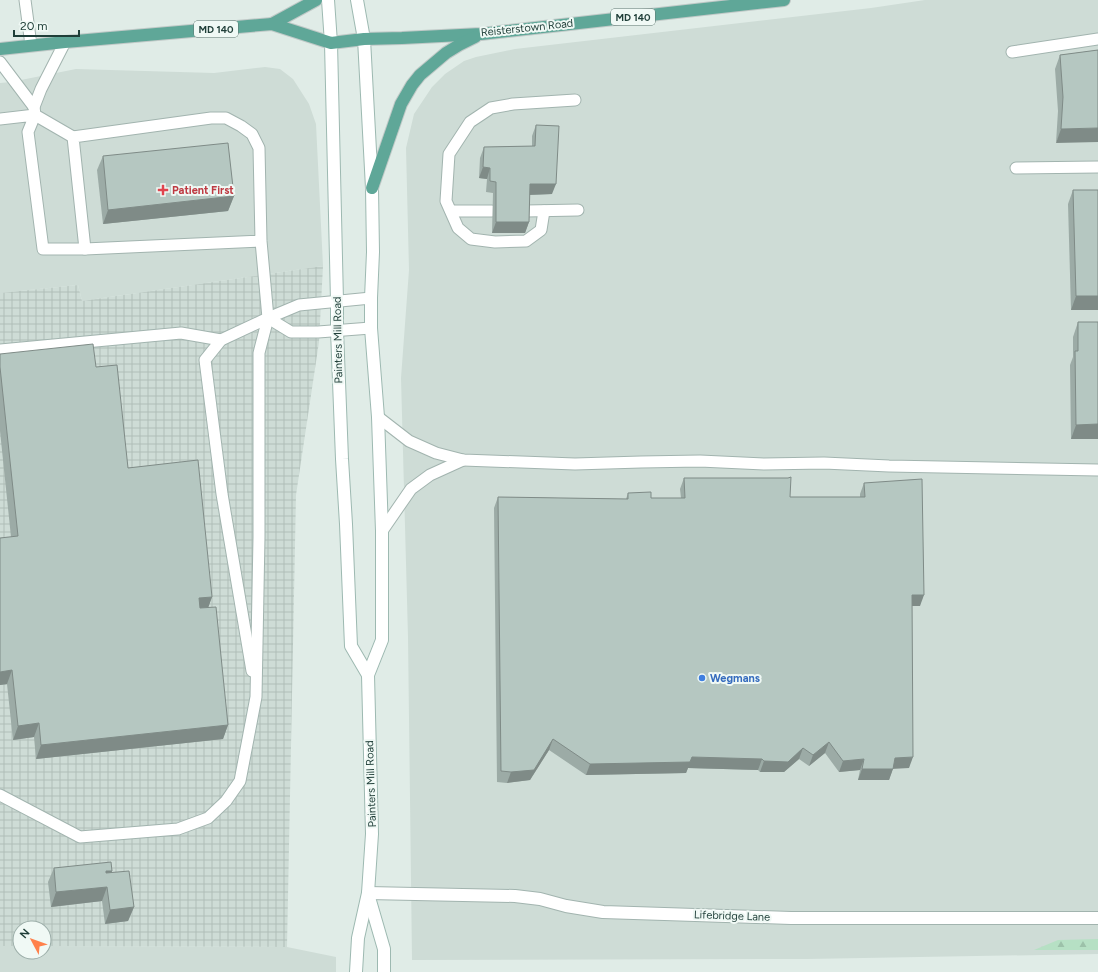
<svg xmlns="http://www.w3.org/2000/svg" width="1098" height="972" viewBox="0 0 1098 972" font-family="Figtree,sans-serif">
	<defs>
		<pattern id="industrial-grid" width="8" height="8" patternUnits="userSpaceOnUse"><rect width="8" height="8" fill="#cedcd6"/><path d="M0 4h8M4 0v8" fill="none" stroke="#b0beb8"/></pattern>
		<pattern id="forest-firs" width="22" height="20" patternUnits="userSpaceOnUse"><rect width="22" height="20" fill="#b6e0c4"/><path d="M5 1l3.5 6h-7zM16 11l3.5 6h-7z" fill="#9cc1a9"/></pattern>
	</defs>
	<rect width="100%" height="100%" fill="#e0ece7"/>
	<g fill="#cedcd6">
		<polygon points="925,0 1098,0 1098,954 807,959 412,960 408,637 401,378 409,270 406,148 414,114 432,87 445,74 464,61 476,57 515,49 871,8"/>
		<polygon points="265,67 280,69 293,79 309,104 316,124 323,266 82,301 78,285 0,293 0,83 11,82 76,69 214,73"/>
		<polygon points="0,946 20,946 20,952 44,952 44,946 287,947 336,957 336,972 0,972"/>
	</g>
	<polygon fill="url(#industrial-grid)" points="323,266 319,342 296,495 287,947 44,946 44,928 20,928 20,946 0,946 0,293 78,285 82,301"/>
	<polygon fill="url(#forest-firs)" points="1098,939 1098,950 1034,950 1058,940"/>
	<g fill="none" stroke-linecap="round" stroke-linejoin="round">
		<g stroke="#a2b4af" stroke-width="13">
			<g id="lane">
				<polyline points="25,0 31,45"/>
				<polyline points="65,42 41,89 34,107 35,115 73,137"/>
				<polyline points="1012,52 1098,39"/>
				<polyline points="0,62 34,107"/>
				<polyline points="0,119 35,115 28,132 43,249 85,249"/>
				<polyline points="1016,168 1098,167"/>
				<polyline points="451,211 492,211"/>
				<polyline points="526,211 578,210"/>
				<polyline points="544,211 541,230 526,241 495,242 471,239 458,228 446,201 449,154 470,122 491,108 513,104 575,100"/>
				<polyline points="268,318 291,332 318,332 371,328"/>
				<polyline points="0,350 181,333 221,340"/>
				<polyline points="378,417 409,441 436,453 463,460 575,464 641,462 700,461 764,464 824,463 889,466 1098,470"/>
				<polyline points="382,531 411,489 430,475 463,460"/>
				<polyline points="252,671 222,494 205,360 221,340 268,318 299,305 371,298"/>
				<polyline points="0,795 80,837 178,829 208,818 226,801 240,781 256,697 259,537 259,353 268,318 261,241 259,148 252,134 241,126 226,118 211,118 73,137 85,249 261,241"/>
			</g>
		</g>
		<g stroke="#a2b4af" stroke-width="14">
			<polyline id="street" points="368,893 515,896 540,899 566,906 603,912 791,918 1098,918"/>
		</g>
		<g stroke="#9db9b1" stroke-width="14">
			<g id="secondary">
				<polyline points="328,0 331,43 337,301 337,330 342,459 346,524 351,646 368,675"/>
				<polyline points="368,894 384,949 384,972"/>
				<polyline points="356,972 358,938 368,893 372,834 368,675 382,640 382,531 378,417 371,328 371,298 373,252 372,188 364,39 357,0"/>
			</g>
		</g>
		<g stroke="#c0c9c7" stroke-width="14">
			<g id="primary">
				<polyline points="272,24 316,0"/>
				<polyline points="0,49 65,42 272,24 331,43 364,39 402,38 481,34 784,0"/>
				<polyline points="372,188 401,104 412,85 420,75 446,53 459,45 475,37"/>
			</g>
		</g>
		<use href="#lane" stroke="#fff" stroke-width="11"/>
		<use href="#street" stroke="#fff" stroke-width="12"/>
		<use href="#secondary" stroke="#fff" stroke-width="12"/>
		<use href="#primary" stroke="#5fa798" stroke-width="12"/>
	</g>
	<g fill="#9caba6">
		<polygon points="1098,50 1056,143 1058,111 1055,69 1060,55"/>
		<polygon points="536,125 552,194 530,195 529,222 525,233 492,233 493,193 486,192 487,179 479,178 480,158 484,147 532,146 532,136"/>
		<polygon points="103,156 234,196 228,211 103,224 97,170"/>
		<polygon points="1073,190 1098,190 1098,310 1071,310 1068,204"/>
		<polygon points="1078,322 1098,322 1098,439 1071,439 1070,365 1073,357 1073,337"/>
		<polygon points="0,354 96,367 128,468 212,597 208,607 228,725 223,739 36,759 34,737 13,740 7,684 0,685 0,538 11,537 0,431"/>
		<polygon points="684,478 790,497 860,497 860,494 864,483 920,606 912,606 909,768 893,768 889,780 858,780 860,770 839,772 825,753 809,766 799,759 784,772 760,772 758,770 688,768 686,773 586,775 549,750 530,780 507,783 497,782 494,508 498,497 626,499 628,493 651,498 681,498 680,489"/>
		<polygon points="54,868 112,871 111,873 134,907 128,921 105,924 102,901 51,907 48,882"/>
	</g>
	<g fill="#7f8b87">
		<polygon points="1098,128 1098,142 1056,143 1061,129"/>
		<polygon points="483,167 490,168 487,179 479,178"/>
		<polygon points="530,184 556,184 552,194 526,195"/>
		<polygon points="234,196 228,211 103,224 108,210"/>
		<polygon points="496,222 529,222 525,233 492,233"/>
		<polygon points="1076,296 1098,296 1098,310 1071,310"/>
		<polygon points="1098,424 1098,439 1071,439 1076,425"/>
		<polygon points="912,595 924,595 920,606 908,606"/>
		<polygon points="212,597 207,611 194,612 199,598"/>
		<polygon points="12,670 7,684 0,685 0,672"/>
		<polygon points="39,723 34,737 13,740 18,726"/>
		<polygon points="228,725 223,739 36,759 41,745"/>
		<polygon points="553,739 549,750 530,780 507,783 511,772"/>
		<polygon points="829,742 825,753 809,766 813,755"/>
		<polygon points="803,748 799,759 784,772 760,772 764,761"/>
		<polygon points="692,757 762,759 758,770 688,768 686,773 586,775 590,764"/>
		<polygon points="913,757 909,768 891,769 895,758"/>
		<polygon points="864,759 860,770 839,772 843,761"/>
		<polygon points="862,769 893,769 889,780 858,780"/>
		<polygon points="106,871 112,871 106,885"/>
		<polygon points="107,887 102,901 51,907 56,892"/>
		<polygon points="134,907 128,921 105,924 110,910"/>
	</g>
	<g fill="#b5c7c1" stroke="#7f8b87">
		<polygon points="1098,50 1098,128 1061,129 1063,97 1060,55"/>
		<polygon points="536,125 559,126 556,184 530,184 529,222 496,222 496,182 490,181 490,168 483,167 484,147 535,146"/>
		<polygon points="228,143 234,196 108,210 103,156"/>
		<polygon points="1073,190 1098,190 1098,296 1076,296"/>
		<polygon points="1078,322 1098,322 1098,424 1076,425 1075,351 1078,351"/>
		<polygon points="93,344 96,367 117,365 128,468 198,460 212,597 199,598 200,608 216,607 228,725 41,745 39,723 18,726 12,670 0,672 0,538 18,536 0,367 0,354"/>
		<polygon points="791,477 790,497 865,497 864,483 922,479 924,595 912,595 913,757 895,758 893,769 862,769 864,759 843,761 829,742 813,755 803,748 788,762 764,761 762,759 692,757 690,762 590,764 553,739 534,770 511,772 501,771 498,497 628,499 628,493 651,492 651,498 685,498 684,478 788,478"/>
		<polygon points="111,862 112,871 106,871 106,873 129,871 134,907 110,910 107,887 56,892 54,868"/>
	</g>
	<path fill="#e0444e" stroke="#f0f9f5" stroke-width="1.5" d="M161 184h4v4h4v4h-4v4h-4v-4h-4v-4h4z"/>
	<circle fill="#3f7fe0" stroke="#f0f9f5" stroke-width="1.5" cx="702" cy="678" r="4"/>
	<g text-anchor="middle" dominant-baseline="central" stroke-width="4" stroke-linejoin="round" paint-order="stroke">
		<g fill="#f0f9f5" stroke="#5e7671" stroke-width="1">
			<rect x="611" y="9" width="44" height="16" rx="3"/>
			<rect x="194" y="21" width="44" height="16" rx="3"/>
		</g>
		<g font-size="10" font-weight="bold" fill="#1f3e38">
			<text x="633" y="17">MD 140</text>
			<text x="216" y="29">MD 140</text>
		</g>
		<g font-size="11" fill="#1f3e38" stroke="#f0f9f5">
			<text transform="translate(527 28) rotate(-6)">Reisterstown Road</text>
			<text transform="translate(338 340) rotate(-91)">Painters Mill Road</text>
			<text transform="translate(371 784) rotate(-92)">Painters Mill Road</text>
			<text transform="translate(732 916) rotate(2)">Lifebridge Lane</text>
		</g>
		<g font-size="11" font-weight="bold" fill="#be3a42" stroke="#f0f9f5" text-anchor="start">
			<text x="172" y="190">Patient First</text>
		</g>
		<g font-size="11" font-weight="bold" fill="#366cbe" stroke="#f0f9f5" text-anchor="start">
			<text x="710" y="678">Wegmans</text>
		</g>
	</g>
	<g transform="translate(32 940) rotate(311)"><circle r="19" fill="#f0f9f5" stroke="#9caea9"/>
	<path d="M0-3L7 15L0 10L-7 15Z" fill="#ff814b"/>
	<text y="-6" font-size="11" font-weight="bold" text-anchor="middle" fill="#1f3e38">N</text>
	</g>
	<path d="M14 30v6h65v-6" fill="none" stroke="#1f3e38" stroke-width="2"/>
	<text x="20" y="30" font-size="12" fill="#1f3e38" stroke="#f0f9f5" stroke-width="3" paint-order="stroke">20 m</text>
</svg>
